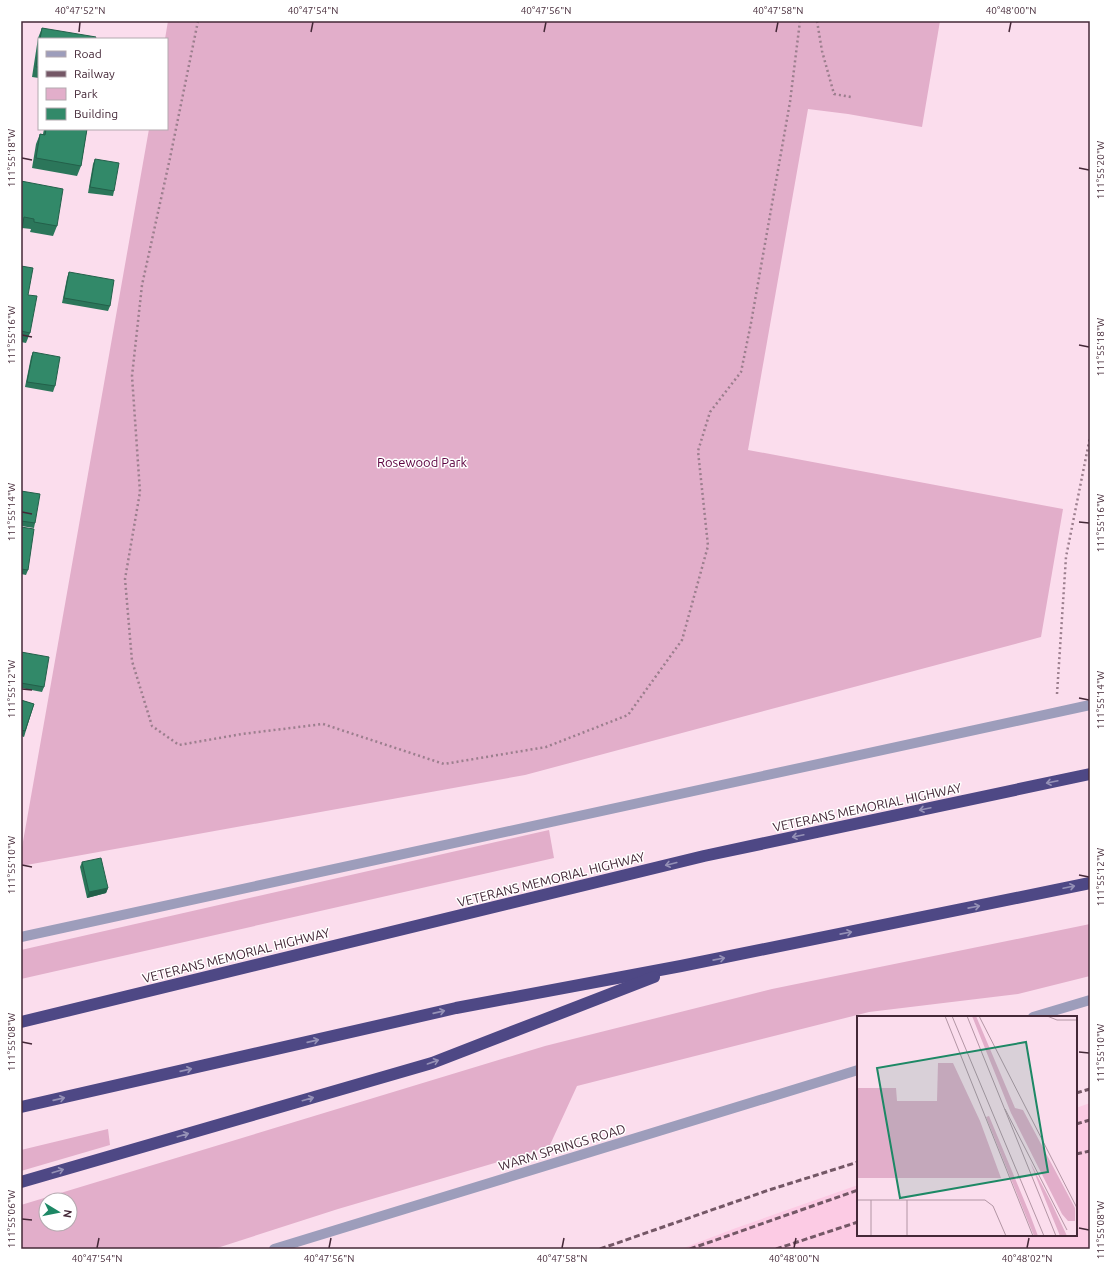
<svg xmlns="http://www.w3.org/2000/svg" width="1111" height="1270" viewBox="0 0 1111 1270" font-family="Ubuntu,sans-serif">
	<rect width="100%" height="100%" fill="#fbdded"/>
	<polygon fill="#fccbe4" points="1090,1103 1090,1249 681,1249 736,1228 858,1185 858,1235 1076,1235 1076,1108"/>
	<g fill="#e2aeca" fill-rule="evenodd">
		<polygon points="168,21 940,21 922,127 848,114 808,109 748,450 1063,509 1041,637 525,775 21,866 21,853 149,129 167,129 167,39 165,39"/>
		<polygon points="549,830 554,858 21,979 21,950"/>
		<path d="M1090,924V976L1018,994L869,1012L577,1086L549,1147L338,1209L214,1249H21V1205L545,1046L772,989ZM46,1200H70V1224H46Z"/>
		<polygon points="108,1129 110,1145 21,1171 21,1150"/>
	</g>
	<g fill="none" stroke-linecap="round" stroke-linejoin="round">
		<g stroke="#9b7e8d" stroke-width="2.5" stroke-dasharray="2 3" stroke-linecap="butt">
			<polyline points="198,21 170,158 142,285 132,376 140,492 125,579 132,661 152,726 179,745 242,734 323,724 444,764 546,747 628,715 682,640 708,546 698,451 710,412 741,372 751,323 790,102 800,21"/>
			<polyline points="817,21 822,51 834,94 851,97"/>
			<polyline points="1057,694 1066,557 1090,437"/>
		</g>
		<polyline stroke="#9d9dbb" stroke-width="10" points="21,937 1090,705"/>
		<g stroke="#9d9dbb" stroke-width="10">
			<polyline points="1033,1017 1090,1000"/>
			<polyline points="274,1249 858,1070"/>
		</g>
		<g stroke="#4e4885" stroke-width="12">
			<polyline points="21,1022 704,856 1090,774"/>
			<polyline points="21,1107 456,1008 681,966 1090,883"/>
			<polyline points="21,1182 432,1063 654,977"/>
		</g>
		<g stroke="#745766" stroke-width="3" stroke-dasharray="6 3" stroke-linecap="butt">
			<polyline points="1076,1093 1090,1089"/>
			<polyline points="1076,1124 1090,1120"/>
			<polyline points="1076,1154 1090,1151"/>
			<polyline points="600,1249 769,1190 858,1162"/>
			<polyline points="690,1249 858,1190"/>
			<polyline points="776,1249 858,1222"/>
		</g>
	</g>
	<g fill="#2b765a">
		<polygon points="42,28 95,39 39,39 39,78 32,77 38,38"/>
		<polygon points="44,129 87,129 81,166 77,176 32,168 36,144 40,134 43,134"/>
		<polygon points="95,159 114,191 113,196 88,193 93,164"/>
		<polygon points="21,181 57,226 53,236 30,232 31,229 22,228"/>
		<polygon points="21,266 28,295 30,333 26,343 21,342"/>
		<polygon points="69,272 110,306 108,311 62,303 67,278"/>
		<polygon points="33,352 55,386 53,392 25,387 31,357"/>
		<polygon points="21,491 35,523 34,528 21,526"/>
		<polygon points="21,527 28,570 26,575 21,574"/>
		<polygon points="21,652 44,687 42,692 21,688"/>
		<polygon points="21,700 34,704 24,737 21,736"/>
		<polygon points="82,862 108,888 106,893 87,898 80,867"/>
	</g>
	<polygon fill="#23604a" points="108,888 106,893 87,898 89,892"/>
	<g fill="#328969" stroke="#23604a">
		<polygon points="42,28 96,37 95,39 40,39"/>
		<polygon points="39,46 39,67 36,67"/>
		<polygon points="46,129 87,129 81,166 36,158 40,134 45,135"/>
		<polygon points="95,159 119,163 114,191 90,187"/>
		<polygon points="21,181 63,189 57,226 34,222 34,219 24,217 21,233"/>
		<polygon points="21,266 33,268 28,295 37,296 30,333 21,331"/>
		<polygon points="69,272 114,280 110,306 64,298"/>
		<polygon points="33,352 60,357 55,386 27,382"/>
		<polygon points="21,491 40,494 35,523 21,521"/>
		<polygon points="21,527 34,529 28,570 21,569"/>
		<polygon points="21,652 49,657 44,687 21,683"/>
		<polygon points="21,700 34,704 25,731 21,730"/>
		<polygon points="101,858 108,888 89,892 82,862"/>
	</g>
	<defs><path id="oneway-shaft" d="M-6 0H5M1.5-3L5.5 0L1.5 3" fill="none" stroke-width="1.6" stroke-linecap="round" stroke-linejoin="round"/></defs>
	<g stroke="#9591b6">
		<use href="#oneway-shaft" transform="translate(1052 782) rotate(168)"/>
		<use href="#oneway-shaft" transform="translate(925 809) rotate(168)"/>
		<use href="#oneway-shaft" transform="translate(798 836) rotate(168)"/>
		<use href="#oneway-shaft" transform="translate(671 864) rotate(166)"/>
		<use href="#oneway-shaft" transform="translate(1069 887) rotate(-12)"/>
		<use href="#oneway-shaft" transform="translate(974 907) rotate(-11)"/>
		<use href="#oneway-shaft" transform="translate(846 933) rotate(-11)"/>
		<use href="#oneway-shaft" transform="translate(719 959) rotate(-11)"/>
		<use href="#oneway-shaft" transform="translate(439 1012) rotate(-13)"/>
		<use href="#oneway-shaft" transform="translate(313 1041) rotate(-13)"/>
		<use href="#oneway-shaft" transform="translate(433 1062) rotate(-19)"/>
		<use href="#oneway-shaft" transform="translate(186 1070) rotate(-13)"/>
		<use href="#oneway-shaft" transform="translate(59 1099) rotate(-13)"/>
		<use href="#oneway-shaft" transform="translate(308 1099) rotate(-16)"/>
		<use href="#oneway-shaft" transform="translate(183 1135) rotate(-16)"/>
		<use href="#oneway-shaft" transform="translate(58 1171) rotate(-17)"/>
	</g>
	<path fill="none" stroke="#442837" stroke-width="1.5" d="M79,32L80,22M311,32L313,22M544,32L546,22M776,32L778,22M1009,32L1011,22M22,158L32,160M1079,168L1089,170M22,335L32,337M1079,345L1089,347M22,512L32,514M1079,522L1089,523M22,689L32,690M1079,698L1089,700M22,865L32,867M1079,875L1089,877M22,1042L32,1044M1079,1052L1089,1053M22,1219L32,1220M1079,1228L1089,1230M97,1248L99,1238M329,1248L331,1238M562,1248L564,1238M794,1248L796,1238M1027,1248L1029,1238"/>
	<g text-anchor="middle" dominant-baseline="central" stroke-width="3" stroke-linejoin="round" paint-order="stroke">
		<g font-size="13" fill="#5c0340" stroke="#fff">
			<text x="422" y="462">Rosewood Park</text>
		</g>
		<g font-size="13" fill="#442837" stroke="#fff">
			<text transform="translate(867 807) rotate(-12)">VETERANS MEMORIAL HIGHWAY</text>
			<text transform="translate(551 879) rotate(-14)">VETERANS MEMORIAL HIGHWAY</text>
			<text transform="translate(236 955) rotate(-14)">VETERANS MEMORIAL HIGHWAY</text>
			<text transform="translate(562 1147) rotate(-17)">WARM SPRINGS ROAD</text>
		</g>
	</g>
	<g transform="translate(857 1016)">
		<rect width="220" height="220" fill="#fbdded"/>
		<path d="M115,0H119L158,92L166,94L218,192V205H211L205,198L154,97ZM81,47H96L123,105L144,162H0V72H39L40,85H80ZM132,100L172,196L181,220H177L129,101ZM173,146L194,186L210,220H203Z" fill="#e2aeca"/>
		<path fill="none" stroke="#b295a4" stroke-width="1" d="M88,0L176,220M95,0L187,220M110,0L199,220M122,0L220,192M190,0L200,4H220M148,93L210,214M0,184H128L136,190L149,220M14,184V220M50,184V220"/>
		<path fill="#1d8865" fill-opacity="0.15" stroke="#1d8865" stroke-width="2" d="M169,26L191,156L43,182L20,52Z"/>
		<rect width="220" height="220" fill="none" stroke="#442837" stroke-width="2"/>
	</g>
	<rect width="1111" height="1270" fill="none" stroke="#ffffff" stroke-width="44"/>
	<rect x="38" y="38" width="130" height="92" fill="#ffffff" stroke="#b4a9af"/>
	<rect x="46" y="51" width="20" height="6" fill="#9d9dbb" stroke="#b4a9af"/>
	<text x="74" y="58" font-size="12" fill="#442837">Road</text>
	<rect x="46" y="71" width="20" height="6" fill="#745766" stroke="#b4a9af"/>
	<text x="74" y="78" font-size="12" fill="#442837">Railway</text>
	<rect x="46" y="88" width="20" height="12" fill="#e2aeca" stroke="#b4a9af"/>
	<text x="74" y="98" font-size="12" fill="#442837">Park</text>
	<rect x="46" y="108" width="20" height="12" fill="#328969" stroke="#b4a9af"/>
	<text x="74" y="118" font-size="12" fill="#442837">Building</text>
	<g transform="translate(58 1212) rotate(100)"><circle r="19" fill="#ffffff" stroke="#b4a9af"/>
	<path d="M0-3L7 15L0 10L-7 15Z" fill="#1d8865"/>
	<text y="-6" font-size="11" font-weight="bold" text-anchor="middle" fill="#442837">N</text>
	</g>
	<rect x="22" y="22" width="1067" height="1226" fill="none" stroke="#442837" stroke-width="1.5"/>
	<g font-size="10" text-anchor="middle" fill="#442837">
		<text x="80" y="14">40°47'52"N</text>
		<text x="313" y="14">40°47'54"N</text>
		<text x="546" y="14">40°47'56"N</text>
		<text x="778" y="14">40°47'58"N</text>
		<text x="1011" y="14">40°48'00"N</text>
		<text transform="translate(11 158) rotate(-90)" y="4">111°55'18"W</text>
		<text transform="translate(1100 170) rotate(-90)" y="4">111°55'20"W</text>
		<text transform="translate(11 335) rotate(-90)" y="4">111°55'16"W</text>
		<text transform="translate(1100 347) rotate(-90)" y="4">111°55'18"W</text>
		<text transform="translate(11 512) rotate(-90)" y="4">111°55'14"W</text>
		<text transform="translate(1100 523) rotate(-90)" y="4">111°55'16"W</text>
		<text transform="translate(11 689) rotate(-90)" y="4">111°55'12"W</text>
		<text transform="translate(1100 700) rotate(-90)" y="4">111°55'14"W</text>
		<text transform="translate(11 865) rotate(-90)" y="4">111°55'10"W</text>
		<text transform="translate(1100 877) rotate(-90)" y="4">111°55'12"W</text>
		<text transform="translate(11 1042) rotate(-90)" y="4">111°55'08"W</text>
		<text transform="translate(1100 1053) rotate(-90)" y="4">111°55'10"W</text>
		<text transform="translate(11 1219) rotate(-90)" y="4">111°55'06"W</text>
		<text transform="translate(1100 1230) rotate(-90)" y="4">111°55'08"W</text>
		<text x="97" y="1262">40°47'54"N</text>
		<text x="329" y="1262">40°47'56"N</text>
		<text x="562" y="1262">40°47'58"N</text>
		<text x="794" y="1262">40°48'00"N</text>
		<text x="1027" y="1262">40°48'02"N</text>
	</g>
</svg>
